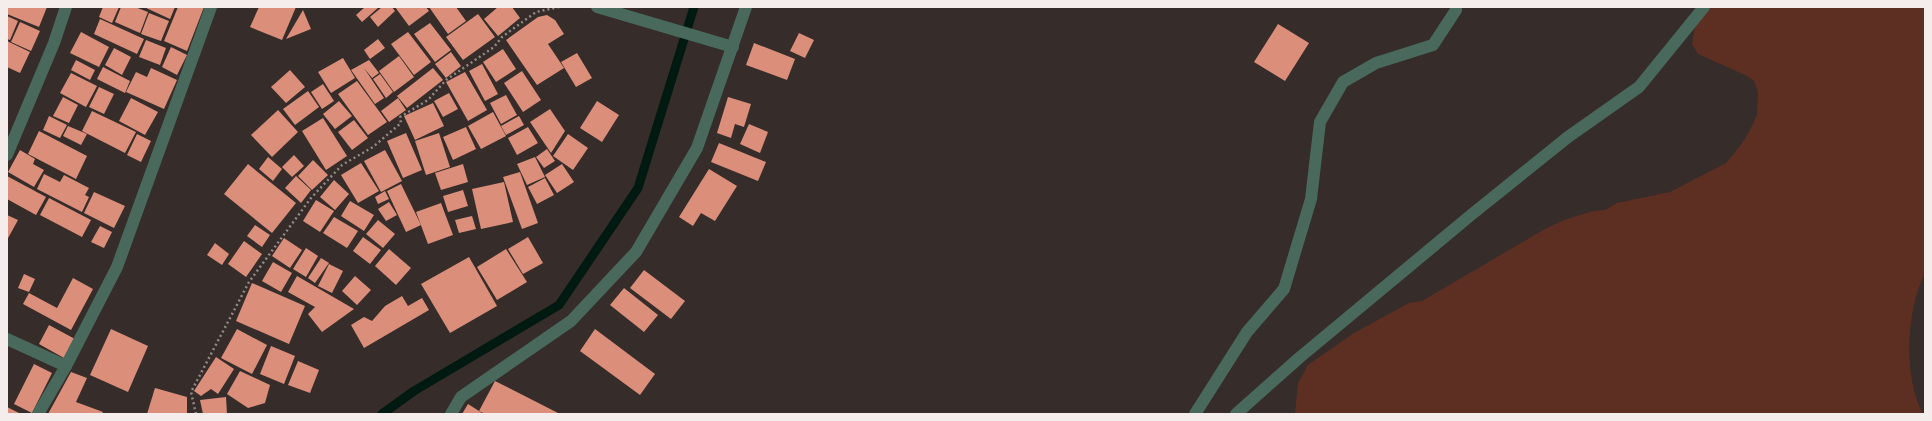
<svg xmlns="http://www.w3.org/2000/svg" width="1932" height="421" viewBox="0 0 1932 421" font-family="'Public Sans',sans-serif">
	<rect width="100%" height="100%" fill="#362c29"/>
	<path fill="#5d2f23" d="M1704,7H1925V273C1906,310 1903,378 1923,414H1295L1298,383L1308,365L1354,333L1409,303L1422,301L1545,229L1564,220L1593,211L1605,210L1617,203L1670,192L1726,163L1740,146L1748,134L1757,115L1758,93L1754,81L1745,75L1698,54L1692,44L1696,21Z"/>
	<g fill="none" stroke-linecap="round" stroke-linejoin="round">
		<polyline stroke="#001a11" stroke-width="9" points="382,414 414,391 559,305 638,188 694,7"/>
	</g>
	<g fill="#db8f7b">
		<polygon points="7,7 47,7 39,27 7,14"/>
		<polygon points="103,7 119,7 112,23 99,17"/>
		<polygon points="121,7 135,7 148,12 140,33 115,22"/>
		<polygon points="144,7 175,7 170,19"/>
		<polygon points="178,7 204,7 187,51 164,41"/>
		<polygon points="259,7 296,7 282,40 250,27"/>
		<polygon points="365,7 379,7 362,22 356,15"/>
		<polygon points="382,7 392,7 395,11 378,27 370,17"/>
		<polygon points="395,7 426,7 429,11 409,26"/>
		<polygon points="429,7 456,7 466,21 448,34"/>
		<polygon points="498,7 512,7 520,18 498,36 484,19"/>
		<polygon points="303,10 311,29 286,39"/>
		<polygon points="149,13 169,21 161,41 141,34"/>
		<polygon points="478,14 495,37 463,60 446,37"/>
		<polygon points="547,15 555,20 564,34 548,44 564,68 537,85 506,40 538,17"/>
		<polygon points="7,16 18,21 10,40 7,39"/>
		<polygon points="100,19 144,39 137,54 94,34"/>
		<polygon points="20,22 40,31 31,51 11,42"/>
		<polygon points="430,23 451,50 435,62 414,34"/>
		<polygon points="1278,24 1309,43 1285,81 1254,62"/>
		<polygon points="81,32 109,47 99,67 70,53"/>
		<polygon points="408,32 431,62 414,75 391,44"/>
		<polygon points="799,33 814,40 805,58 790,51"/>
		<polygon points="378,39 385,48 370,59 364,50"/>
		<polygon points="146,40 166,48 160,65 139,57"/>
		<polygon points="7,41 30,52 20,73 7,67"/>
		<polygon points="754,43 795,59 787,80 746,65"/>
		<polygon points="171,47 187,55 177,75 162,67"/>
		<polygon points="114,48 131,57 122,75 105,65"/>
		<polygon points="503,49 516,69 496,82 483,62"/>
		<polygon points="451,52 461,66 446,78 435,64"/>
		<polygon points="577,53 592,78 576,87 561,62"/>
		<polygon points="399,56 414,77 394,92 379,71"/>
		<polygon points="343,58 355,78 331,93 318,72"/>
		<polygon points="76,60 95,70 90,80 71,70"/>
		<polygon points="369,60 379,73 372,78 364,68 384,98 375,104 351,70"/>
		<polygon points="482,64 498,94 485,101 469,71"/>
		<polygon points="103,67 130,81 125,93 97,79"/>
		<polygon points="151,68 177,80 164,109 126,92 136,72 147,77"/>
		<polygon points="433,68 443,80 407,108 397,96"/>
		<polygon points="290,70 305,87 286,103 271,87"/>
		<polygon points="522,71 541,100 523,112 504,83"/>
		<polygon points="465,72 487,110 468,121 446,82"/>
		<polygon points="71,73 97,86 86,107 60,93"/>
		<polygon points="380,74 393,92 386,98 373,79"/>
		<polygon points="357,81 387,122 368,135 338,94"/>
		<polygon points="323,84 334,101 322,109 311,92"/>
		<polygon points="99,87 114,94 104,114 89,107"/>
		<polygon points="308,91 319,107 295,125 283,109"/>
		<polygon points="449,93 458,109 443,117 434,101"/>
		<polygon points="506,95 517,115 501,124 490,103"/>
		<polygon points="63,97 78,105 69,123 53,116"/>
		<polygon points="728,97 751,104 744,127 735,124 731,138 717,133"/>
		<polygon points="131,98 158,112 145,135 119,121"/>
		<polygon points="398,98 406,110 389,122 381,111"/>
		<polygon points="339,101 352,116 335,129 323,114"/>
		<polygon points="597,101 619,115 602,142 580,128"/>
		<polygon points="433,103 444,126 415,140 404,116"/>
		<polygon points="550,109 565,131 551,153 530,122"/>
		<polygon points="278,110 298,132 272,157 251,135"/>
		<polygon points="92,111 136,132 125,153 82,131"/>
		<polygon points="493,112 506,136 481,149 468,126"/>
		<polygon points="49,116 67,125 60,138 43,130"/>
		<polygon points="519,116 524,125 506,135 501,126"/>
		<polygon points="323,118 347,156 326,170 302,131"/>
		<polygon points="354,120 368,138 352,150 338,132"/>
		<polygon points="749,124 768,132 760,153 740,144"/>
		<polygon points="68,126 87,134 81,145 63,136"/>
		<polygon points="466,127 476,149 453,160 443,137"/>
		<polygon points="528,127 538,143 517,155 508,138"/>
		<polygon points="39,131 87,156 76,179 28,154"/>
		<polygon points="406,133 422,170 403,178 387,141"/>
		<polygon points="439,133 450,167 426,175 415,141"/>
		<polygon points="137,134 151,141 141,162 127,155"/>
		<polygon points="568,134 588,148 573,170 553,156"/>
		<polygon points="719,143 766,162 758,181 711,162"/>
		<polygon points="547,149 555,161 544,168 536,157"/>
		<polygon points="20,150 35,159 33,164 44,170 34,187 8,172"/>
		<polygon points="385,150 402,181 381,192 364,161"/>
		<polygon points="294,155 304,166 292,177 282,167"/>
		<polygon points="268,157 282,169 273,181 259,169"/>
		<polygon points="535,157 545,177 527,185 517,164"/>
		<polygon points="313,160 328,175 312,190 298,176"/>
		<polygon points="361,163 379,191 358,203 341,175"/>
		<polygon points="248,164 296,203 272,233 224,194"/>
		<polygon points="463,164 468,182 441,190 435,173"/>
		<polygon points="562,164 574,182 557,193 545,175"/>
		<polygon points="709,169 737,186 715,221 701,213 693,226 679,217"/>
		<polygon points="520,172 538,223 522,229 503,177"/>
		<polygon points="44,174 60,182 64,175 89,188 85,195 89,197 82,212 37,189"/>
		<polygon points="7,176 46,197 36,215 7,199"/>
		<polygon points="296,176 311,190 301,203 285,188"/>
		<polygon points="545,178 554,195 537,204 528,187"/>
		<polygon points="334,180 349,194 335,210 320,197"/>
		<polygon points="504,182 513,222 481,229 472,189"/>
		<polygon points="401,184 421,225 406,232 387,191"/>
		<polygon points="463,190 468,206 448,212 443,196"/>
		<polygon points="385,191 389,199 378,204 375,197"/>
		<polygon points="94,192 125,206 114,228 84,213"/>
		<polygon points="49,198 91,220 82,237 40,215"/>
		<polygon points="316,200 334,211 320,232 303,221"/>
		<polygon points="350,201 374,215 364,231 341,216"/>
		<polygon points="389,202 397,215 386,221 378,209"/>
		<polygon points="441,203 453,235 428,244 416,212"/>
		<polygon points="7,215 18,220 7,240"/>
		<polygon points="472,216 476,229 459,233 455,220"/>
		<polygon points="334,217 358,231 347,248 323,233"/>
		<polygon points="378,220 395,234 383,248 366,234"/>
		<polygon points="255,225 270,235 262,247 247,236"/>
		<polygon points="100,226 112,232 104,248 91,242"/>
		<polygon points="363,237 381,250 370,264 353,251"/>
		<polygon points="528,237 543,263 523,274 508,249"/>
		<polygon points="284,238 302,250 290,268 272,256"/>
		<polygon points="244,241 262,254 246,277 228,264"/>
		<polygon points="215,243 229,254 222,265 207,255"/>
		<polygon points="306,248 318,256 306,277 293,269"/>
		<polygon points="389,249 411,268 396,285 375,266"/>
		<polygon points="506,249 527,282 497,300 477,267"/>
		<polygon points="469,257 497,306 450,333 421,284"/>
		<polygon points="321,258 329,263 315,283 308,278"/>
		<polygon points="273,262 292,273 281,292 262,281"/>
		<polygon points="329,264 343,271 332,293 318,286"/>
		<polygon points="644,270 685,301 671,319 630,288"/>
		<polygon points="24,274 35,279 29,292 18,288"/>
		<polygon points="297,276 354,309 322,332 308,314 315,307 288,292"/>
		<polygon points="355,276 371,290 357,305 342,291"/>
		<polygon points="73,278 93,289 71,330 23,304 29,293 57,308"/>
		<polygon points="252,283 305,306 289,344 236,321"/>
		<polygon points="624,288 658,315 644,332 610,305"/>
		<polygon points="402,296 408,306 422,298 429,310 364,348 351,325 364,317 372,321 385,306"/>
		<polygon points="49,325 75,339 64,358 39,344"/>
		<polygon points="111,329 148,346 128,392 90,375"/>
		<polygon points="237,329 267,345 252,374 221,358"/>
		<polygon points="595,329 655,374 640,395 580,351"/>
		<polygon points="271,346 295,356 284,384 260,374"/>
		<polygon points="216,357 234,369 218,394 211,389 201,396 194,391"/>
		<polygon points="298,361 319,370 310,393 288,385"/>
		<polygon points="34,364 52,373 32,413 14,404"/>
		<polygon points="240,371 270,385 265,403 248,408 227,394"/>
		<polygon points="71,372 87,378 76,402 103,412 102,414 48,414"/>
		<polygon points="495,381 560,414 485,414 479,411"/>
		<polygon points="155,388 187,397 187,414 147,414"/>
		<polygon points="226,397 227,414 203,414 200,400"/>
		<polygon points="468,404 479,411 483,414 462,414"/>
		<polygon points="7,407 21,414 7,414"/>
	</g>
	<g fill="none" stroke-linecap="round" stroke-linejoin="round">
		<polyline stroke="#928a88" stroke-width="2.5" stroke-dasharray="2 3" stroke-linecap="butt" points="196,414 191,392 249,282 311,198 342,165 373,147 401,123 400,117 428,100 446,80 494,47 502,37 536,12 559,7"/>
		<g stroke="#48695c" stroke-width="12">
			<polyline points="597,7 733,47"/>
			<polyline points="7,155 54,43 66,7"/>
			<polyline points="7,339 66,366"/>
			<polyline points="38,414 66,366 117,267 211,7"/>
			<polyline points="451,414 461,397 571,321 636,252 697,148 746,7"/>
			<polyline points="1195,414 1247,332 1284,289 1311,199 1320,122 1343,82 1376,63 1433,45 1456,10 1456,7"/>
			<polyline points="1236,414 1299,358 1471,215 1568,137 1639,87 1704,7"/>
		</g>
	</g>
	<rect width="1932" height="421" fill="none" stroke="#f4edec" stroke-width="16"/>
</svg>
